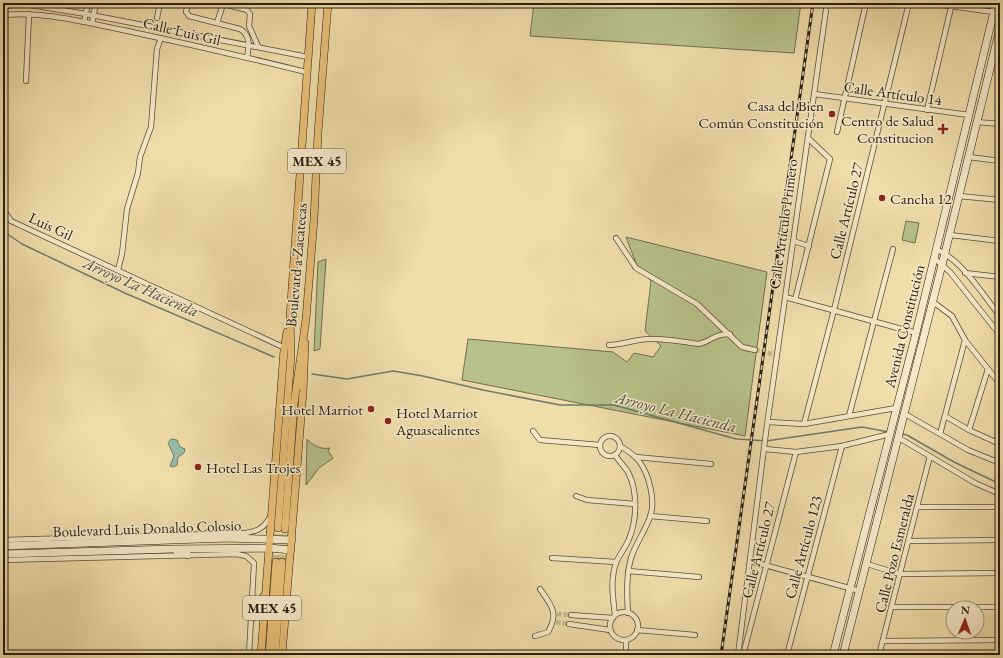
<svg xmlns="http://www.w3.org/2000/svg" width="1003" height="658" viewBox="0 0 1003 658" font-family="'EB Garamond',serif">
	<rect width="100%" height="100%" fill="#efddaa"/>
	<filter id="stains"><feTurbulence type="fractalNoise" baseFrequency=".005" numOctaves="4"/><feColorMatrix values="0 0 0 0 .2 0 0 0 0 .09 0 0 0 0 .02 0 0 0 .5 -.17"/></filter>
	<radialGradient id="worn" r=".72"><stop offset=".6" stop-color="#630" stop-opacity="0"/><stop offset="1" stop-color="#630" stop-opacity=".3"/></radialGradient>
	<g fill="#b8c189" stroke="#706f4d">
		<polygon points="534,3 801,3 794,53 530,36"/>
		<polygon points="906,221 919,223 915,243 902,240"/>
		<polygon points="626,237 767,272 745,436 462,380 468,339 613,352 627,362 634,353 653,357 661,346 645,331 651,281 637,266"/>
		<polygon points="326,259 320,349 314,351 318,262"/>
		<path d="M307,439C312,445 321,450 330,448L328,451L333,458L319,468L306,485Z"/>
	</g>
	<polygon fill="#9abca9" stroke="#6c7c6c" points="171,439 177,440 180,447 185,449 184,453 178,457 177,465 173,467 170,466 174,456 168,443"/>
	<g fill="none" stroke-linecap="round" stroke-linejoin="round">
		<g stroke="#6c7c6c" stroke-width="1.5">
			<polyline points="3,231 22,244 127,294 274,357"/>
			<polyline points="312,374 347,379 393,371 423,376 483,390 560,405 614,405 736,439 766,441 862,427 889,432"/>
			<polyline points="902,434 907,435 954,462 1000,484"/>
		</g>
		<g stroke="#c7b78b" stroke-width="4.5" stroke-dasharray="4.5 2" stroke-linecap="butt">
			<polyline points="755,350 776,355"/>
			<polyline points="557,614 571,615"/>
			<polyline points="556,622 569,624"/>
		</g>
		<g stroke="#c7b78b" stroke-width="7" stroke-dasharray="7 3.5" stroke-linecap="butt">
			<polyline points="276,562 278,528"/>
			<polyline points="282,562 285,529"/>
		</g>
		<g stroke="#594d37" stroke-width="6">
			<g id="minor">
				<path d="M188,3L186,12L189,16L240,29C251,35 249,47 247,58"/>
				<polyline points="220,3 247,10 250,14 249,26 258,46"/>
				<polyline points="927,3 994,12"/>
				<polyline points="3,6 24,4 86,14 308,57"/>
				<path d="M3,15C43,11 83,22 123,30C184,43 245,57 306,72"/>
				<polyline points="157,18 160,3"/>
				<polyline points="84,22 88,3"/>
				<polyline points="92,23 96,3"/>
				<polyline points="217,23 223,4"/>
				<polyline points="26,81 29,14"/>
				<polyline points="814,94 969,115"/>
				<polyline points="927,110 952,3"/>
				<polyline points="977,122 1000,124"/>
				<polyline points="837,132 866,3"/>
				<polyline points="969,157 1000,161"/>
				<polyline points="959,196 1000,200"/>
				<polyline points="3,209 11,221 285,348"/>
				<polyline points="950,235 1000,241"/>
				<polyline points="616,238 636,268 697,304 742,347 755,350"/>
				<polyline points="793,241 809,246"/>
				<path d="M936,249C963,261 982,294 1000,316"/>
				<polyline points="934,258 950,272 1000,335"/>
				<polyline points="118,270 122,254 127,209 138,173 140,157 151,127 157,49 161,38"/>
				<polyline points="965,273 1000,277"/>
				<polyline points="785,297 916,333"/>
				<polyline points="795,300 830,159 808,138"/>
				<polyline points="933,302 952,316 965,340 1000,384"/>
				<path d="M609,345C623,345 635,339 649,339C665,338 683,342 699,344C712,341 713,334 730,334"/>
				<polyline points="905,414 968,450 1000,463"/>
				<polyline points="849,416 893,249"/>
				<polyline points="945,416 969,430 1000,444"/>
				<polyline points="768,422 804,424 896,408"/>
				<polyline points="804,424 834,310 909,3"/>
				<polyline points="969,430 988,369"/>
				<polyline points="533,431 540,440 600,445"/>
				<polyline points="940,434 965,340"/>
				<circle cx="610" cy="446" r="10"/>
				<polyline points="899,438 975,483 1000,494"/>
				<polyline points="996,443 1000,430"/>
				<path d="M620,446C627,450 634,455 639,461C649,474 656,501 650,517C645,531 636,543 631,558C626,577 627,594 628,613"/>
				<polyline points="765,449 796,452 842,446 890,434"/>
				<polyline points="636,457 711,464"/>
				<polyline points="576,496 587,500 635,504"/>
				<polyline points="918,507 1000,507"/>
				<polyline points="650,516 707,521"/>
				<path d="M3,540L246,533C258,531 264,528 270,517"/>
				<polyline points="909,541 1000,540"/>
				<polyline points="552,558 616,562"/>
				<polyline points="3,560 237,554 246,556 254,563 249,655"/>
				<polyline points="750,561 860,591"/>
				<polyline points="867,564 900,574 1000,573"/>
				<polyline points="628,571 699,577"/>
				<polyline points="892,607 1000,607"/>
				<circle cx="624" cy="626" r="14"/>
				<polyline points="571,615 613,618"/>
				<path d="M615,615C613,598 610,580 616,563C619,555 626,547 629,539C637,520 638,491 628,472C624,466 619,461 615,455"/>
				<polyline points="569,624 610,630"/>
				<polyline points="637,630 695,635"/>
				<path d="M535,636L548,632C559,613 552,606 540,589"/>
				<polyline points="626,640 626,655"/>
				<polyline points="883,641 1000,640"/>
				<polyline points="738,655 766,432 827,3"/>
				<polyline points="743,655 796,452"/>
				<polyline points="787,655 842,446"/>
				<polyline points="879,655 930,456"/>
			</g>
		</g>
		<g stroke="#271d11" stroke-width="8">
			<g id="secondary">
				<polyline points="3,546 228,538 292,540"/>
				<polyline points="177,551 188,555"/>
				<polyline points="3,554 173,549 269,548 291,550"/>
				<polyline points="833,655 916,333 996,3"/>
				<polyline points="843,655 945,253 1000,28"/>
			</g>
		</g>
		<g stroke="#271d11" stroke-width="8">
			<g id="primary">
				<polyline points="278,528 291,355 290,317 312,3"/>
				<polyline points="285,529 294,404 306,319 314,219 318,133 328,3"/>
				<polyline points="252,618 263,597"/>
				<polyline points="261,655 284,350 287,332"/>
				<polyline points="269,655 276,562"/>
				<polyline points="275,655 282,562"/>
				<polyline points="282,655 303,392 305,343"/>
			</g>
		</g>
		<use href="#minor" stroke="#f5e9c8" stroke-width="4.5"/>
		<use href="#secondary" stroke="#f5e9c8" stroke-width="7"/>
		<use href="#primary" stroke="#e8be75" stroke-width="7"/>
		<g stroke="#271d11" stroke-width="3">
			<polyline id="rail" points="721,655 813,3"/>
		</g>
		<use href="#rail" stroke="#f5e9c8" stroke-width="1.5" stroke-dasharray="4.5" stroke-linecap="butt"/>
	</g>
	<g fill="#8f2418" stroke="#f5e9c8" stroke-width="1.5">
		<circle cx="832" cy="114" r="4"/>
		<path d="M941 123h4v4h4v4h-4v4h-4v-4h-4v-4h4z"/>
		<circle cx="882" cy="198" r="4"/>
		<circle cx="371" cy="409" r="4"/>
		<circle cx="388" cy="421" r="4"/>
		<circle cx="198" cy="467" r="4"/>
	</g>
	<g text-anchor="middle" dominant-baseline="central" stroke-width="3" stroke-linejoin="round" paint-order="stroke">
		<g fill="#f5e9c8" stroke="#655a48" stroke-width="1">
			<rect x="288" y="149" width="58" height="24" rx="3"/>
			<rect x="243" y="596" width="58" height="24" rx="3"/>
		</g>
		<g font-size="14" font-weight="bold" fill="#271d11">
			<text x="317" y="161">MEX 45</text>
			<text x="272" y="608">MEX 45</text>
		</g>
		<g font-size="15" fill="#271d11" stroke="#f5e9c8">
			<text transform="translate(182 31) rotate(13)">Calle Luis Gil</text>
			<text transform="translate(893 93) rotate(8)">Calle Artículo 14</text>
			<text transform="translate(846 211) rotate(-76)">Calle Artículo 27</text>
			<text transform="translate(783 224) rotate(-82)">Calle Artículo Primero</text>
			<text transform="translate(51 226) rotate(25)">Luis Gil</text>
			<text transform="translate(296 265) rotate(-85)">Boulevard a Zacatecas</text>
			<text transform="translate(904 326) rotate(-76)">Avenida Constitución</text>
			<text transform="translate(147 528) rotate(-2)">Boulevard Luis Donaldo Colosio</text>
			<text transform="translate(803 547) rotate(-75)">Calle Artículo 123</text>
			<text transform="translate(758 550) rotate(-76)">Calle Artículo 27</text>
			<text transform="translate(894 553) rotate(-76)">Calle Pozo Esmeralda</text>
		</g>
		<g font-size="15" fill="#271d11" stroke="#f5e9c8" text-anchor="end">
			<text x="824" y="105">Casa del Bien<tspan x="824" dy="17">Común Constitución</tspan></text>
			<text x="934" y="120">Centro de Salud<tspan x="934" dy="17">Constitucion</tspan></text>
			<text x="890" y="198" text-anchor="start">Cancha 12</text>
			<text x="363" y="409">Hotel Marriot</text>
			<text x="396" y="412" text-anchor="start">Hotel Marriot<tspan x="396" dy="17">Aguascalientes</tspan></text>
			<text x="206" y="467" text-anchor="start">Hotel Las Trojes</text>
		</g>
		<g font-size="16" font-style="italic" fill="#4a4d3f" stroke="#f5e9c8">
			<text transform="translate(141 287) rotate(24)">Arroyo La Hacienda</text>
			<text transform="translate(676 412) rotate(14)">Arroyo La Hacienda</text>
		</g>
	</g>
	<rect width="1003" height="658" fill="none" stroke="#efddaa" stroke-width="16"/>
	<rect x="4" y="4" width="995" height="650" fill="none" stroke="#271d11" stroke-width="2"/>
	<rect x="8" y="8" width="987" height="642" fill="none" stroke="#271d11"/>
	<g transform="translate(965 620) rotate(2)"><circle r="19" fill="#f5e9c8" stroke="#a3977f"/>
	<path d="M0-3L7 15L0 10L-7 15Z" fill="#8f2418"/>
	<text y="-6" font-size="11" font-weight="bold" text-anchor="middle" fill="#271d11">N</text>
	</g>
	<rect width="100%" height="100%" filter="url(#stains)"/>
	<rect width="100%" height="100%" fill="url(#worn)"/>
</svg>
